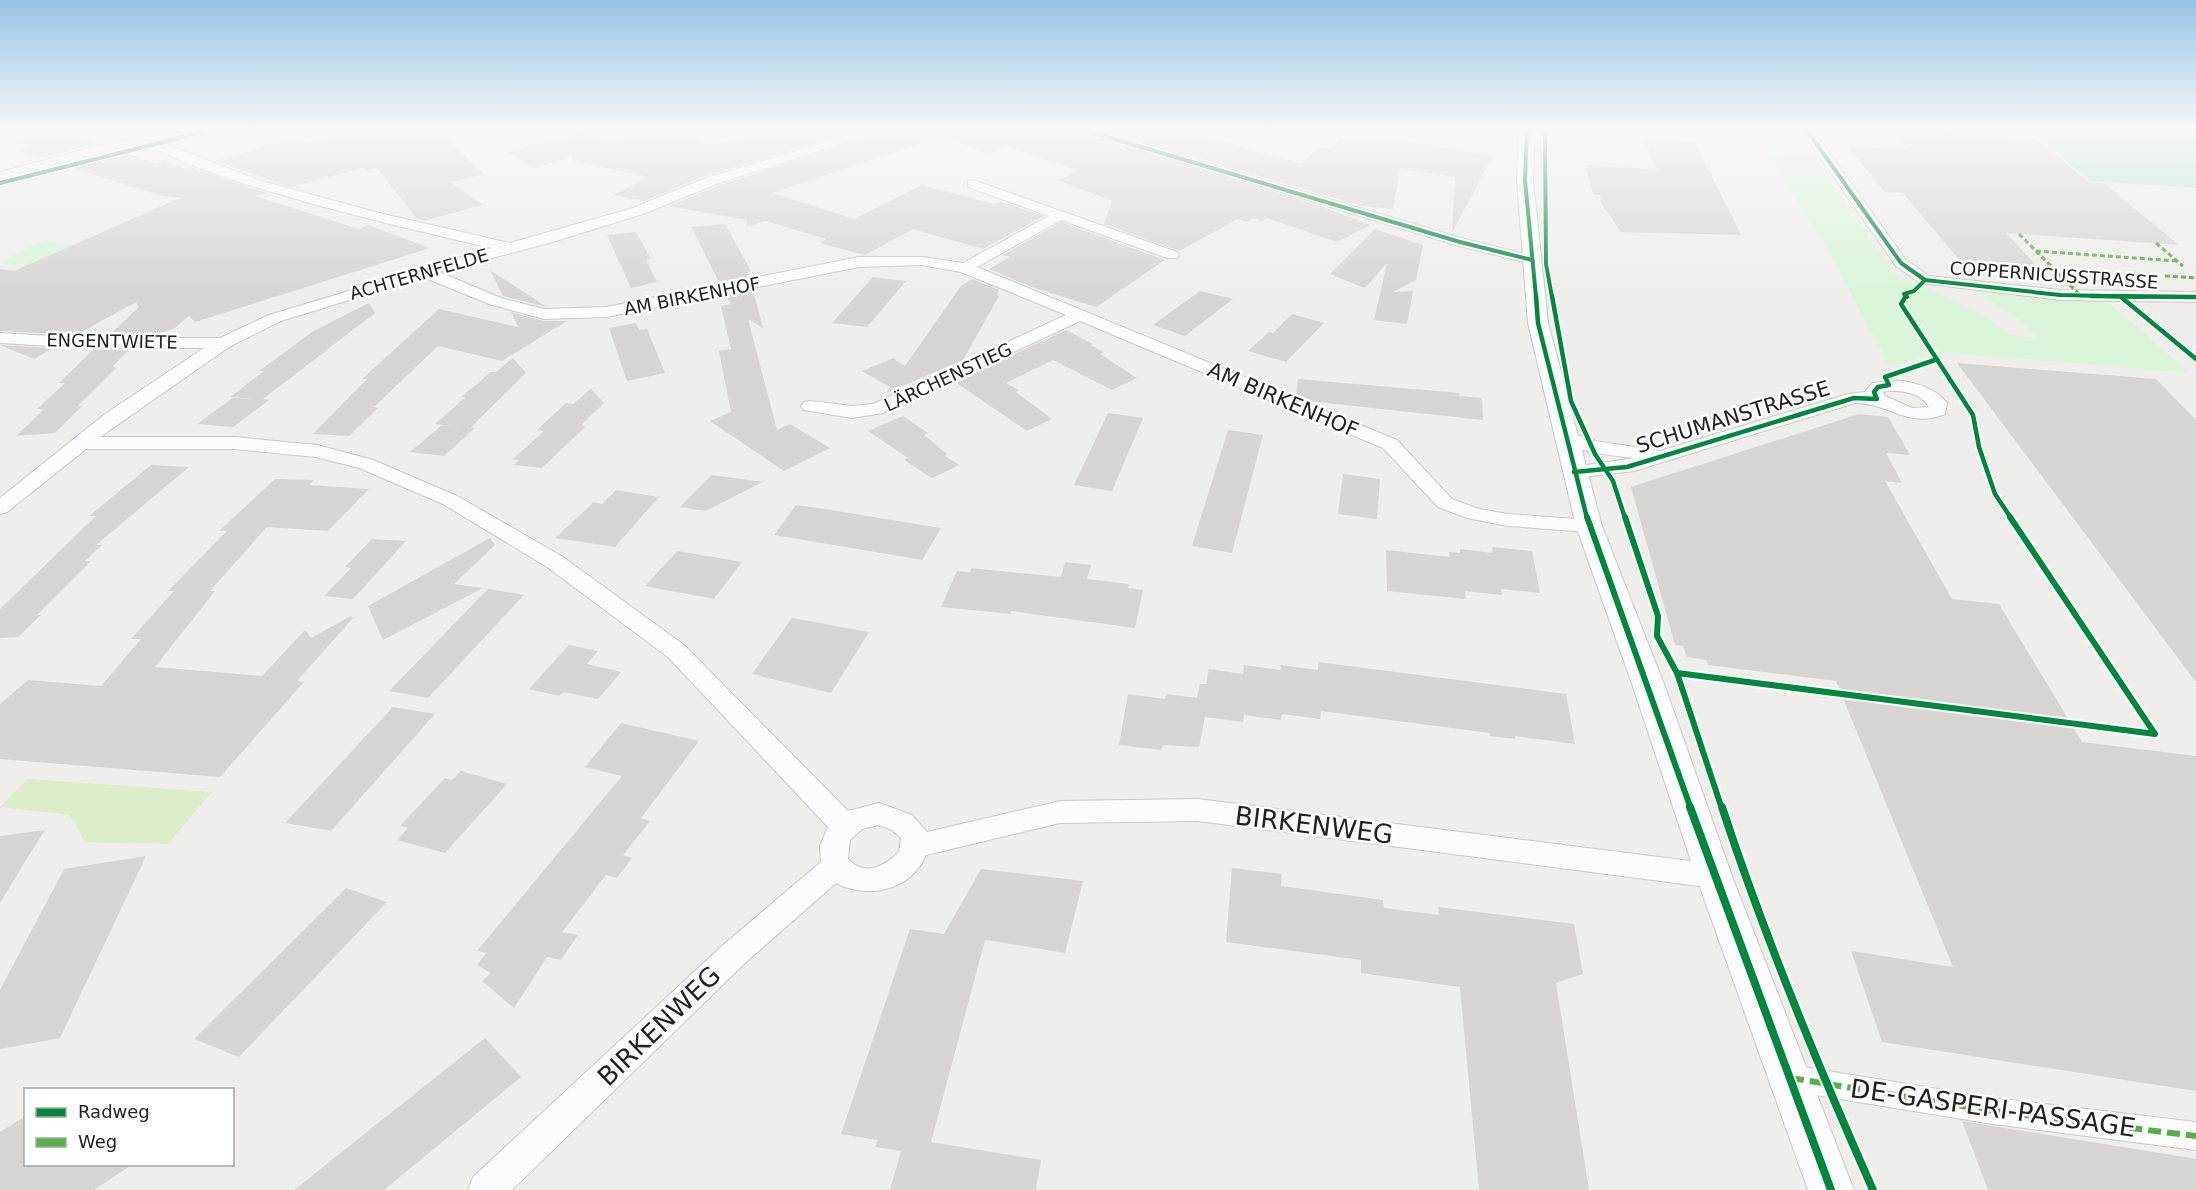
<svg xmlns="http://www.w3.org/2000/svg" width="2196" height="1190" viewBox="0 0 2196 1190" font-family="'DejaVu Sans',sans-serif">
	<rect width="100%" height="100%" fill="#f0eeeb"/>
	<polygon fill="#ddeccb" points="28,779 212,792 168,844 85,842 70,815 0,807"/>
	<g fill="#daf5da">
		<polygon points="1750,129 1796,129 1895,273 1992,320 2008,335 2038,338 2021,321 1972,289 2103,298 2190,373 1945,352 1889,366 1832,255"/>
		<polygon points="45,240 101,250 68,276 0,262"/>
	</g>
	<polygon fill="#b7e6d2" points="2027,129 2196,129 2196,188 2090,181"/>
	<g fill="#d7d4d2">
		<polygon points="56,129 98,143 41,158 16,151 32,145 14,140"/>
		<polygon points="355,129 437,129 484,174 450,182 483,205 423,221 417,219 377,168 366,170 363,168 291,187 215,161 292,139 306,144"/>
		<polygon points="656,129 673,129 713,146 777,129 864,129 705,176 644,201 613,195 648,177 574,161 570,152 570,158 533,168 507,152 592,131 610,141"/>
		<polygon points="889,129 1073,129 1320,206 1371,225 1337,242 1266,218 1262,221 1254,218 1246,222 1238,219 1179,251 1104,224 1112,201 1057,180 1079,171 1007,147 988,154 943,136 772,193 854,219 922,185 995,204 1002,202 1044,216 983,249 913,229 865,255 820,243 826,239 766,221 746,227 747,220 669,206 717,186"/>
		<polygon points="1098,129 1177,129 1302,164 1317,147 1331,149 1341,137 1380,142 1383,139 1493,155 1452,233 1455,177 1400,169 1393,209 1362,206"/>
		<polygon points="1890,130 2037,139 2089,182 2103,183 2179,245 2006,233 2039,268 1961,262 1903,193 1885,192 1847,146 1909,150"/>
		<polygon points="1644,140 1695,143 1741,235 1621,232 1601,203 1600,195 1593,194 1585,165 1658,170"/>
		<polygon points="125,153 155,164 164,161 187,169 193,168 267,193 255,196 359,229 368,225 430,248 195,322 189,316 175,328 158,334 108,336 139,307 136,302 76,335 0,331 0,269 14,271 180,198 162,196 70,167"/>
		<polygon points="1061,222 1165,260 1096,307 1032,287 989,269 1010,257 1003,255"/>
		<polygon points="725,224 751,271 748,272 749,276 719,282 691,227"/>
		<polygon points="1375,229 1423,245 1416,280 1393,292 1413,291 1407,324 1374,320 1387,263 1365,288 1330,274"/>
		<polygon points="636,232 651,259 646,260 657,282 631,288 607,235"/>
		<polygon points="490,270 547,307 503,296"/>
		<polygon points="873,277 906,281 867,327 832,323"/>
		<polygon points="972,279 999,290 997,295 999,296 963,360 886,393 890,387 862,371 893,358 905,366 961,286"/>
		<polygon points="753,290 763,328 748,319 777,430 790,424 830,448 784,471 710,421 731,412 719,351 731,349 721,306 731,304 726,296"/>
		<polygon points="1200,291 1233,299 1185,336 1153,325"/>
		<polygon points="369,303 375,313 263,399 269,400 233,427 197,424 233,398 253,399 230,397 264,371 259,371 312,332"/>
		<polygon points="439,309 518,327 511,312 543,321 567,321 502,361 438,346 374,407 378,408 349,436 313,434 367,379 362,379"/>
		<polygon points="1292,314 1324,323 1286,362 1248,351 1269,332 1273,333"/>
		<polygon points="636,323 639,330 647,329 665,373 627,381 609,328"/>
		<polygon points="1066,330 1093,344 1090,345 1104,352 1100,354 1137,378 1112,390 1053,360 1006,383 1019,390 1016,392 1052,419 1027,431 955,382"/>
		<polygon points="0,345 53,348 34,359"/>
		<polygon points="93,350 129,350 113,366 116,368 77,407 82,406 55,433 16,436 44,409 37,409 65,383 59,383"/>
		<polygon points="513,358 526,373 470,428 435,424 466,397 461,397 491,372 496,372"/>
		<polygon points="1957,363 2156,379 2196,420 2196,682"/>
		<polygon points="1298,379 1459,393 1459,396 1482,398 1483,420 1308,401 1296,396"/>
		<polygon points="591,389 604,403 582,424 585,427 542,468 514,465 519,460 513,459 544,431 537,430 566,403 573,404"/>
		<polygon points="1108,413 1143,418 1112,491 1074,485"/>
		<polygon points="1859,414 1888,417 1910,455 1886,453 1902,483 1885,481 1952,599 1999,604 2082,742 2196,756 2196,1091 1882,1042 1851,951 1953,967 1836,681 1708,665 1706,660 1687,657 1683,646 1675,645 1631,487"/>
		<polygon points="903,416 928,433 924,435 947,454 945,456 959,465 932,478 904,460 908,458 868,431"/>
		<polygon points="442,425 475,428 444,456 410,452"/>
		<polygon points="1228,430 1263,435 1232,553 1192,546"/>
		<polygon points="151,465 189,467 96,545 102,545 85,561 91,561 37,615 41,615 18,637 0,638 0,609 96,516 89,516"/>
		<polygon points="1343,474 1380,479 1377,519 1338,514"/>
		<polygon points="712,475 763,482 706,511 680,507"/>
		<polygon points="275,479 314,480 309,485 369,489 328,531 267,527 210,591 215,591 155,667 262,676 305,630 311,638 351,616 353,618 297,681 304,682 220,777 0,759 0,704 28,680 101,686 141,639 131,639 174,591 168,591 227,531 219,531"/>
		<polygon points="616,490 659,497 615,547 555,538 594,502 602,504"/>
		<polygon points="796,505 824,509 941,528 922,560 774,535"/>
		<polygon points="490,538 495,545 454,584 483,588 383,640 368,606"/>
		<polygon points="372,539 406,541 353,599 324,596 351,568 345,567"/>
		<polygon points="1492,547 1532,551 1540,593 1501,589 1502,595 1465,591 1466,599 1387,591 1386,550 1450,557 1449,552 1460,553 1460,549 1493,553"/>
		<polygon points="677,551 742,562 714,599 645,586"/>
		<polygon points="1065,562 1091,565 1087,579 1129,584 1128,588 1143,590 1135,628 1011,611 1010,614 941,607 957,571 970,572 971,568 1061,577"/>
		<polygon points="488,589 524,595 428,698 389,691"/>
		<polygon points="792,618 869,632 831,693 752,674"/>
		<polygon points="569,645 598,651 587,664 621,672 598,699 563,692 559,696 529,689"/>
		<polygon points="1318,662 1566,694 1575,744 1515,736 1515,739 1490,736 1490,733 1321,711 1320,719 1282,714 1281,720 1244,715 1243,722 1205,717 1199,747 1163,745 1161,750 1119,745 1128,694 1165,699 1166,694 1197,698 1200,684 1206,684 1209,669 1243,674 1244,665 1280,670 1281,665 1318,670"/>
		<polygon points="393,707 435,714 331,831 285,823"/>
		<polygon points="621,723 699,741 641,818 650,821 623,855 632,858 617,878 606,875 562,932 578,935 561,960 547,957 514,1008 482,981 491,973 477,965 486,953 477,951 622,776 585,767"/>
		<polygon points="461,771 507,784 445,853 397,840 408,828 400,826 445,778 452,780"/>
		<polygon points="45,830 31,852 0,903 0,836"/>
		<polygon points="146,856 60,1038 0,1049 0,990 64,869"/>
		<polygon points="1232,868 1282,874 1281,886 1383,900 1384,908 1439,915 1438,907 1574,924 1583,974 1556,983 1589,1190 1479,1190 1460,987 1361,973 1361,960 1226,942"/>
		<polygon points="981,869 1083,881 1065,953 985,940 931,1142 1041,1160 1036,1190 890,1190 901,1151 875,1147 878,1140 841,1134 910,929 944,934"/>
		<polygon points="346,888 387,902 239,1057 194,1039"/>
		<polygon points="485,1038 521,1077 384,1190 294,1190"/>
		<polygon points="26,1116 26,1164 133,1164 94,1190 0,1190 0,1132"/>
		<polygon points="1962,1121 2196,1159 2196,1190 1988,1190"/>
	</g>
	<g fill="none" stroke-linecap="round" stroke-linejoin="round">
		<g stroke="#c9c8c7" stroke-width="2">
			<polygon id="pedestrian" points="1791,1065 1993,1098 2196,1122 2196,1150 1993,1124 1791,1091 1782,1087 1778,1078 1782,1069"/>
		</g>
		<g stroke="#c9c8c7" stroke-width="2">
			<g id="minor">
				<path d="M133,129H145L161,142L258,180L383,214L510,243L633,208L706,178L870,129H887L716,184L643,214L549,243L439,272L501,298L544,309L606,307L859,257H922L963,263L1049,216L968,187V181L973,180L1177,252L1179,255L1177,258H1167L1061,220L977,267L1397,440L1452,499L1479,509L1508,514L1589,520L1596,522L1599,526L1596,530L1589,532L1508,526L1467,518L1438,507L1383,448L1080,321L883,413L852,418L804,410L801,406L804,402L810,401L852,406L873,404L1066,315L961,272L922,265L859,267L606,317L544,319L489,304L423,277L281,321L229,347L100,437H234L317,445L373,460L457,496L563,557L684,645L848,811L879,803L912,815L927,832L1060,801L1198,799L1714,864L1724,868L1728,876L1724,884L1714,888L1198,821L1060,823L926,855C911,890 869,900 836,883L745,963L512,1190H468L473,1177L723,945L821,862L820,846L828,827L668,657L547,567L443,504L359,468L316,457L234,449H86L7,512L0,514V498L105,414L204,348H85L0,343V333L85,338H220L269,315L492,248C438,236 149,171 133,129ZM878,825L892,830L901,838L899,852C885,866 865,877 848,859L850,840L862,829Z"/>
				<polygon points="1075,129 1092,129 1465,239 1537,257 1539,260 1532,264 1455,245"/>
				<polygon points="1800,129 1812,129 1906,260 1929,276 2060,290 2196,292 2196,302 2060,300 1920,283 1896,266"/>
				<path d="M1903,381C1919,384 1937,389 1947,403L1945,414C1907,429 1890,403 1855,403L1634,471L1574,478L1567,476L1564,472L1567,468L1635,458C1617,456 1567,452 1557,437L1566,431L1595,441L1660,451L1848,394L1865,392L1872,383ZM1886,391C1902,390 1921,393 1929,407L1912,408L1885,396L1883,392Z"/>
			</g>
		</g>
		<g stroke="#c9c8c7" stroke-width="2">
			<polygon id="tertiary" points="1519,129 1535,129 1533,180 1548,323 1602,526 1664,684 1732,876 1854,1190 1808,1190 1696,876 1632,684 1576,526 1528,323 1517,180"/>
		</g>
		<g stroke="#999a82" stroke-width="1">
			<polygon id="secondary" points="175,129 206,129 203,133 109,154 0,184 0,172 100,145"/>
		</g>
		<use href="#pedestrian" fill="#fdfcfc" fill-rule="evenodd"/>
		<use href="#minor" fill="#fdfcfc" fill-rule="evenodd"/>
		<use href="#tertiary" fill="#fdfcfc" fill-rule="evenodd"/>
		<use href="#secondary" fill="#f4f4ed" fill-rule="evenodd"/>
		<g stroke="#55b145" stroke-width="3" stroke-dasharray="5 3" stroke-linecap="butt">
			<polyline points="2019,234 2080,295"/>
			<polyline points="2156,243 2183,266"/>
			<polyline points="2036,251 2177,261"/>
			<polyline points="2165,276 2196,278"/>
		</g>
		<polyline stroke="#55b145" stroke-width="6" stroke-dasharray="13 6" stroke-linecap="butt" points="1791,1078 1993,1111 2196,1136"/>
		<g stroke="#fff" stroke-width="6">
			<g id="cycleway-far3">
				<polyline points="1081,129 1460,242 1532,260"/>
				<polyline points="1527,129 1525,180 1536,297"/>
				<polyline points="1545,129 1546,264 1552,297"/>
				<polyline points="1806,129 1901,263 1925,280 2060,295 2145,297"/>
				<polyline points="0,183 215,129"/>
				<polyline points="1907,297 1904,294 1914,291 1925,280"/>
				<polyline points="2186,297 2196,297"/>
			</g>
		</g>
		<g stroke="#fff" stroke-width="8">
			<g id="cycleway-far2">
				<polyline points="1536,296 1538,323 1587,518"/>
				<polyline points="1552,296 1571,401 1595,454 1613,481 1625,518"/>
				<polyline points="1906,296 1901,304 1973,415 1979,447 1995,494 2011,518"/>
				<polyline points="2091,296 2196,297"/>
				<polyline points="2121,297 2196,359"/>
				<polyline points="1574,472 1627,467 1854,398 1877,399 1874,392 1878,387 1889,385 1885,377 1935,360"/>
			</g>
		</g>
		<g stroke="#fff" stroke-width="10">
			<g id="cycleway-far1">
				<polyline points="1587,517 1691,809"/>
				<polyline points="1625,517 1658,616 1657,636 1677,673 1722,809"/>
				<polyline points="1677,673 2155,734 2010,517"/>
			</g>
		</g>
		<g stroke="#fff" stroke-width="12">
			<g id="cycleway">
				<polyline points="1690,807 1831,1190"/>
				<path d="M1722,807C1765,938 1817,1064 1873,1190"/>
			</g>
		</g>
		<use href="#cycleway-far3" stroke="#00873e" stroke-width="4"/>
		<use href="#cycleway-far2" stroke="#00873e" stroke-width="4.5"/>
		<use href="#cycleway-far1" stroke="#00873e" stroke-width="6"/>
		<use href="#cycleway" stroke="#00873e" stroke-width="8"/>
	</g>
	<linearGradient id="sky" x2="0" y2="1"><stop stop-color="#97c4e6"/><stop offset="0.44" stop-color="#f8f7f6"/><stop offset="1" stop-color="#f8f7f6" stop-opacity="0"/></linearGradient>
	<rect width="2196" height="295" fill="url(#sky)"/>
	<g text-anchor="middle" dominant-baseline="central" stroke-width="5" stroke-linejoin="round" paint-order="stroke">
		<g font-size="18" fill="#222" stroke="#fff">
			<text transform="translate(419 274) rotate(-16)">ACHTERNFELDE</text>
			<text transform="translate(2054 275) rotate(4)">COPPERNICUSSTRASSE</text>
			<text transform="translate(692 296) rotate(-11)">AM BIRKENHOF</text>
			<text transform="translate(112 341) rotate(1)">ENGENTWIETE</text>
			<text transform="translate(948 377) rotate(-25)">LÄRCHENSTIEG</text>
		</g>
		<g font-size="21" fill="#222" stroke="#fff">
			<text transform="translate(1283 400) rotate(23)">AM BIRKENHOF</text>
			<text transform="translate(1733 417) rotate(-17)">SCHUMANSTRASSE</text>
		</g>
		<g font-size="26" fill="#222" stroke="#fff">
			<text transform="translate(1314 825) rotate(7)">BIRKENWEG</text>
			<text transform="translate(659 1026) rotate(-44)">BIRKENWEG</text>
			<text transform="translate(1993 1108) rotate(8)">DE-GASPERI-PASSAGE</text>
		</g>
	</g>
	<rect x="24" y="1088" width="210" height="78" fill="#ffffff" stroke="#a7a7a7" stroke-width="1.5"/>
	<rect x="36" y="1108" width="30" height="9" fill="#00873e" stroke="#a7a7a7" stroke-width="1.5"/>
	<text x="78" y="1118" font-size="18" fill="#222222">Radweg</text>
	<rect x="36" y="1138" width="30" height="9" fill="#55b145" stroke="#a7a7a7" stroke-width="1.5"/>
	<text x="78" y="1148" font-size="18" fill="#222222">Weg</text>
</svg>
